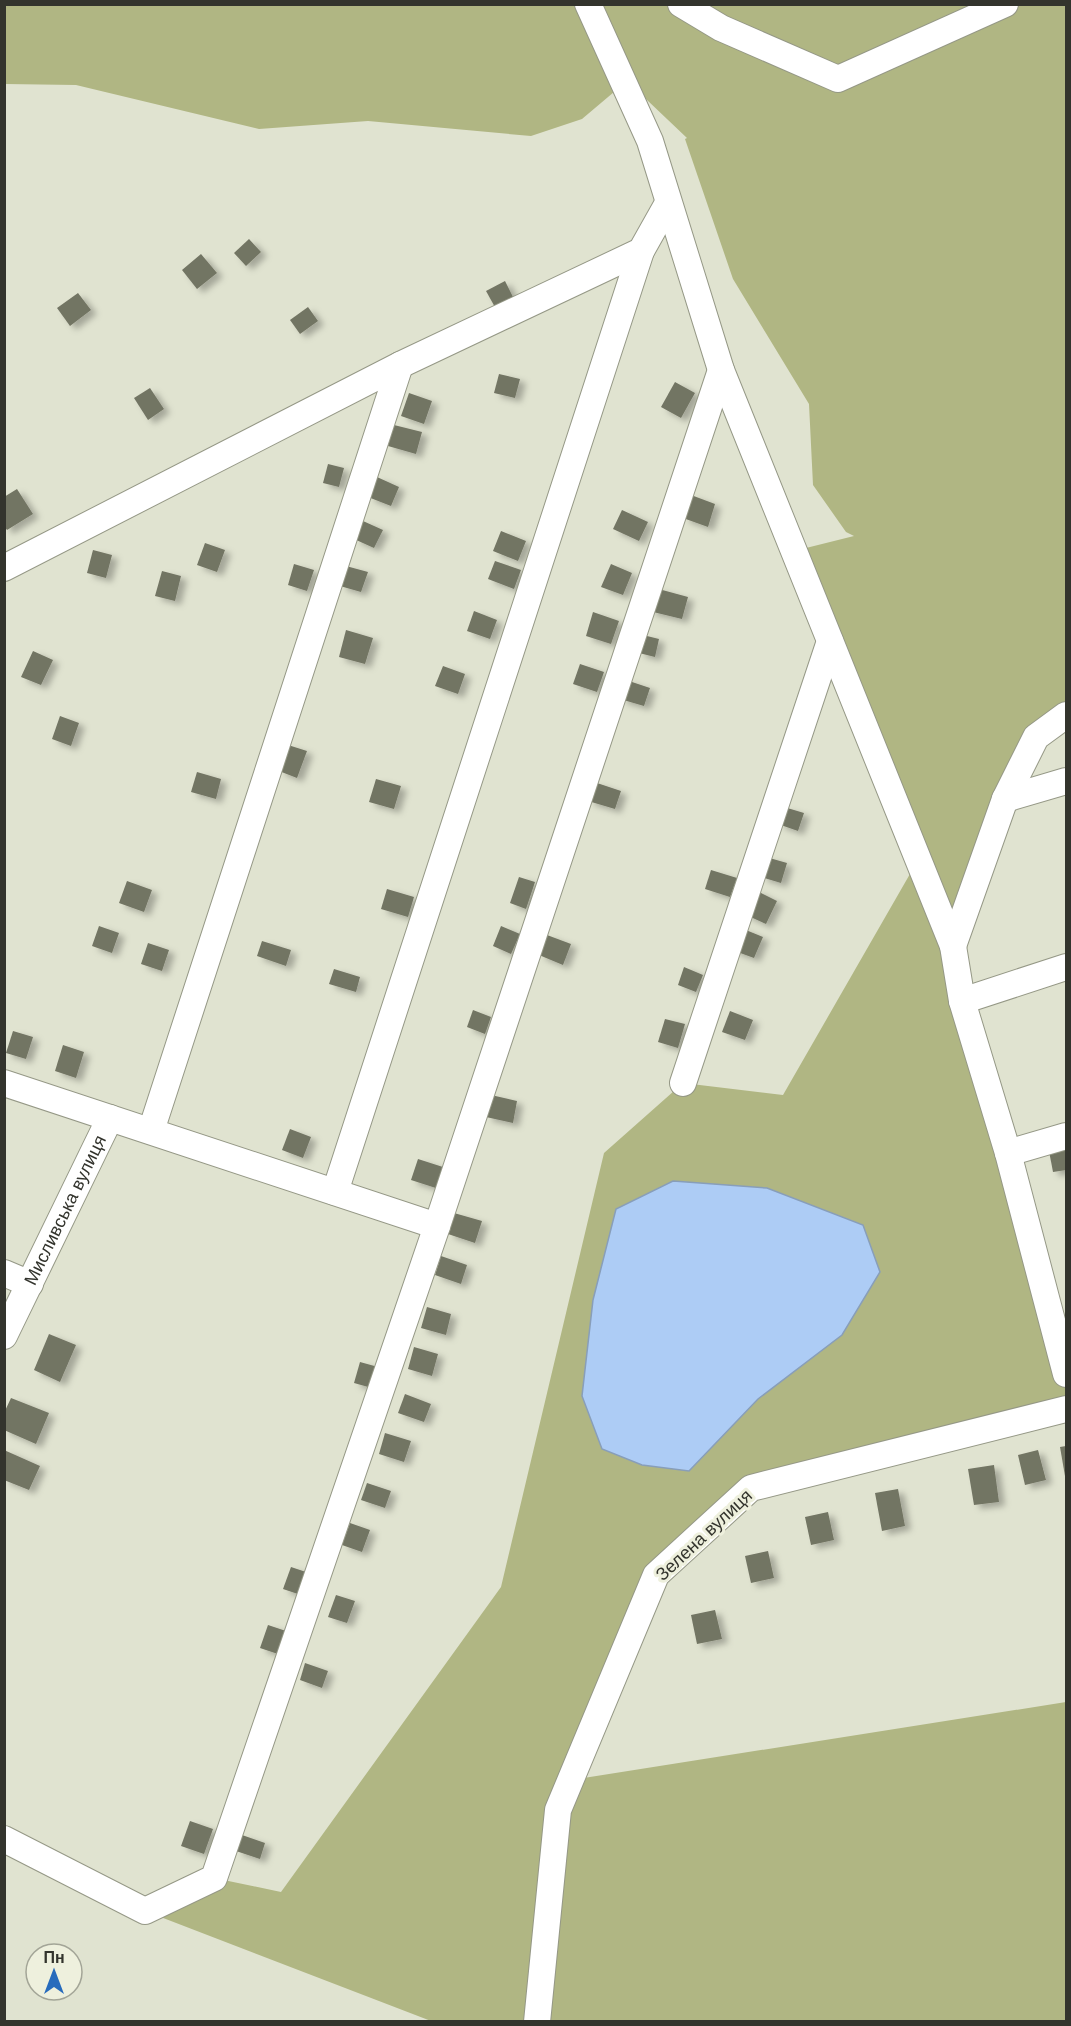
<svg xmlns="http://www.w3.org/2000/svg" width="1071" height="2026" viewBox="0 0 1071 2026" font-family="Arial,sans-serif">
	<defs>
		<filter id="shadow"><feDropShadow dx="6" dy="4" stdDeviation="3" flood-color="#0004"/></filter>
	</defs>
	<rect width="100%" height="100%" fill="#e0e3d0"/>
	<polygon fill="#b0b683" points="5,5 1066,5 1066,715 1036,737 953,946 1066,1374 1066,1409 751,1488 656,1575 571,1780 1066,1702 1066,2021 431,2021 145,1911 214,1878 281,1892 501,1587 604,1153 683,1083 783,1095 918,860 794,551 854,536 846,532 813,485 809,404 733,279 685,139 687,138 627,81 582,119 531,136 368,121 259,129 76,85 5,84"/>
	<polygon fill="#adccf5" stroke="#889eb9" stroke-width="1.5" points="673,1181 767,1188 863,1225 880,1272 842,1335 758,1399 689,1471 642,1465 602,1449 582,1396 593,1300 616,1209"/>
	<g fill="#727463" filter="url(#shadow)">
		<polygon points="249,239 261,252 246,266 234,253"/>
		<polygon points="201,254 217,273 197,289 182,270"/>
		<polygon points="505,281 514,299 496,309 486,291"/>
		<polygon points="78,293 91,310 70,326 57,308"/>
		<polygon points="308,307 318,321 300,334 290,320"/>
		<polygon points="499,374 520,379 515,398 494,393"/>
		<polygon points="675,382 695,393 681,418 661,407"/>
		<polygon points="150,388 164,409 148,420 134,398"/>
		<polygon points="409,393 432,401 424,424 401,416"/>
		<polygon points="394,425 422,432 416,454 388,446"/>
		<polygon points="328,464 344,468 339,487 323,483"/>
		<polygon points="377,477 399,487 391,506 368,497"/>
		<polygon points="17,489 33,514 7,530 4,526 4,497"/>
		<polygon points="691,495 715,504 708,527 683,518"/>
		<polygon points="622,510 648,522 639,541 613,529"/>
		<polygon points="363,521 383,530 374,548 354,539"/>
		<polygon points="501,531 526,541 518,561 493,551"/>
		<polygon points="205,543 225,550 217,572 197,565"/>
		<polygon points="93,550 112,555 106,578 87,573"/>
		<polygon points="495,561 521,570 514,589 488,579"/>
		<polygon points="294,564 314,570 307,591 288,585"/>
		<polygon points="611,564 632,573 623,595 601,587"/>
		<polygon points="346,566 368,572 361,592 340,586"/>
		<polygon points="162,571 181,576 175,601 155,596"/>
		<polygon points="655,588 688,597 682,619 649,611"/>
		<polygon points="474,611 497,620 490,639 467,631"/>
		<polygon points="593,612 619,621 611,644 586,636"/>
		<polygon points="346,630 373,638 365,664 339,657"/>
		<polygon points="643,635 659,639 655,657 639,653"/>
		<polygon points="33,651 53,660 41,685 21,677"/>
		<polygon points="580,664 604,672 597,692 573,684"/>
		<polygon points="443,666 465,674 458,694 435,686"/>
		<polygon points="626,680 650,688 644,706 620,699"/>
		<polygon points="60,716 79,723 71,746 52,739"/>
		<polygon points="288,745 307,751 297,778 279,771"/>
		<polygon points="197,772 221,779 216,799 191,792"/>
		<polygon points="376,779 401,786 394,809 369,802"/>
		<polygon points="594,782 621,791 615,809 588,801"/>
		<polygon points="784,807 804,813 798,831 778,824"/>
		<polygon points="766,857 787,863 781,883 761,877"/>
		<polygon points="711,870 737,878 730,897 705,889"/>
		<polygon points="519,877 535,882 526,909 510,903"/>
		<polygon points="127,881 152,890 144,912 119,903"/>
		<polygon points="387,889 414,897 408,917 381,909"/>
		<polygon points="755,890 777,901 766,924 744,914"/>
		<polygon points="99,926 119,933 112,953 92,946"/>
		<polygon points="501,926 520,934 511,954 493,946"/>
		<polygon points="741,928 763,937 754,958 732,950"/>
		<polygon points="547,935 571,944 563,965 539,955"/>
		<polygon points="262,941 291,950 286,966 257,956"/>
		<polygon points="148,943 169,950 162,971 141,964"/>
		<polygon points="684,967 703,975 696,992 678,985"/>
		<polygon points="334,969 360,977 356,992 329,984"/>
		<polygon points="473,1010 491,1017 485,1034 467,1027"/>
		<polygon points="730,1011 753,1020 745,1040 722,1032"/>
		<polygon points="665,1019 685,1024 678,1048 658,1042"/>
		<polygon points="13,1031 33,1037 26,1059 6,1053"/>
		<polygon points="63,1045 84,1052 76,1078 55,1071"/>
		<polygon points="491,1095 517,1101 513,1123 486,1117"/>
		<polygon points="290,1129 311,1137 303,1158 282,1150"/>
		<polygon points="1066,1148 1066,1170 1053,1172 1049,1151"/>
		<polygon points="418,1159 446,1168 439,1189 411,1180"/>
		<polygon points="454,1213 482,1221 475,1243 448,1234"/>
		<polygon points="441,1256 467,1265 461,1284 435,1275"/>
		<polygon points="427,1307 451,1314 446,1335 421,1328"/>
		<polygon points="49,1334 76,1345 60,1382 34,1370"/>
		<polygon points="414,1347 438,1354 432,1376 408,1369"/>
		<polygon points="360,1362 378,1367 372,1388 354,1383"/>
		<polygon points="405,1394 431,1404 424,1422 398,1413"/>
		<polygon points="11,1398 49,1413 36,1444 4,1430 4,1413"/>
		<polygon points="385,1433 411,1441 404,1462 379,1454"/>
		<polygon points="1066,1446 1066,1476 1065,1476 1060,1447"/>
		<polygon points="4,1450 40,1466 29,1490 4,1480"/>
		<polygon points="1038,1450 1046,1480 1025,1485 1018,1455"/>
		<polygon points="994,1465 999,1502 974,1505 968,1469"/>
		<polygon points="367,1483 391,1491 385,1508 361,1500"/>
		<polygon points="898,1489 905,1526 882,1531 875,1493"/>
		<polygon points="828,1512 834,1540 811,1545 805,1517"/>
		<polygon points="350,1523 370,1530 362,1552 342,1545"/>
		<polygon points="768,1551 774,1578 751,1583 745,1556"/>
		<polygon points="291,1567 312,1574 304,1596 283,1589"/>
		<polygon points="336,1595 355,1601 347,1623 328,1617"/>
		<polygon points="715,1610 722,1639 697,1644 691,1615"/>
		<polygon points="268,1625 289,1632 281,1655 260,1648"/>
		<polygon points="305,1663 328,1671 322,1688 300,1680"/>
		<polygon points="190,1821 213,1829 204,1854 181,1846"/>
		<polygon points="242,1835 265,1843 260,1859 236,1851"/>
	</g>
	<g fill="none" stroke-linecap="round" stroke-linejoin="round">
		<g stroke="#959886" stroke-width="28">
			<g id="minor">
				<polyline points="588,4 650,141 721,370 953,946 962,1001 1008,1153 1066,1374"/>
				<polyline points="681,4 721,28 838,79 1005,4"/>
				<polyline points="4,568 400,365 641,251 668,203"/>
				<polyline points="1005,799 1066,781"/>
				<polyline points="953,946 1005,799 1036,737 1066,715"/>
				<polyline points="962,1001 1066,967"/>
				<polyline points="4,1083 437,1226"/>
				<polyline points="683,1083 830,641"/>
				<polyline points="151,1131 400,365"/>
				<polyline points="1008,1153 1066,1136"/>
				<polyline points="335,1192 641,251"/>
				<polyline points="4,1273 30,1284"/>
				<path id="s1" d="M4,1336L110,1118"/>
				<polyline points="4,1839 145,1911 214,1878 437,1226 721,370"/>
				<polyline points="537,2022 558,1810 656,1575 751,1488 1066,1409"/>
			</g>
		</g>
		<use href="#minor" stroke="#fff" stroke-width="26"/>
	</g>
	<g text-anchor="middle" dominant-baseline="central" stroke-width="6" stroke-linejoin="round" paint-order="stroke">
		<g font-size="18" fill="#33342d" stroke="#eef0dd">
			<text stroke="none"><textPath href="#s1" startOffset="140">Мисливська вулиця</textPath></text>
			<text transform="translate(704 1535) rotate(-43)">Зелена вулиця</text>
		</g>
	</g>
	<rect width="1071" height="2026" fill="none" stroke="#33342d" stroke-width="12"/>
	<g transform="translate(54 1972)"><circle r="28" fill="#eef0dd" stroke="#a3a597" stroke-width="1.5"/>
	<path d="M0-4.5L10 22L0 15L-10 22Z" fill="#276bbc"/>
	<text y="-9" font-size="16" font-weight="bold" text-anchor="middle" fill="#33342d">Пн</text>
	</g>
</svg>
